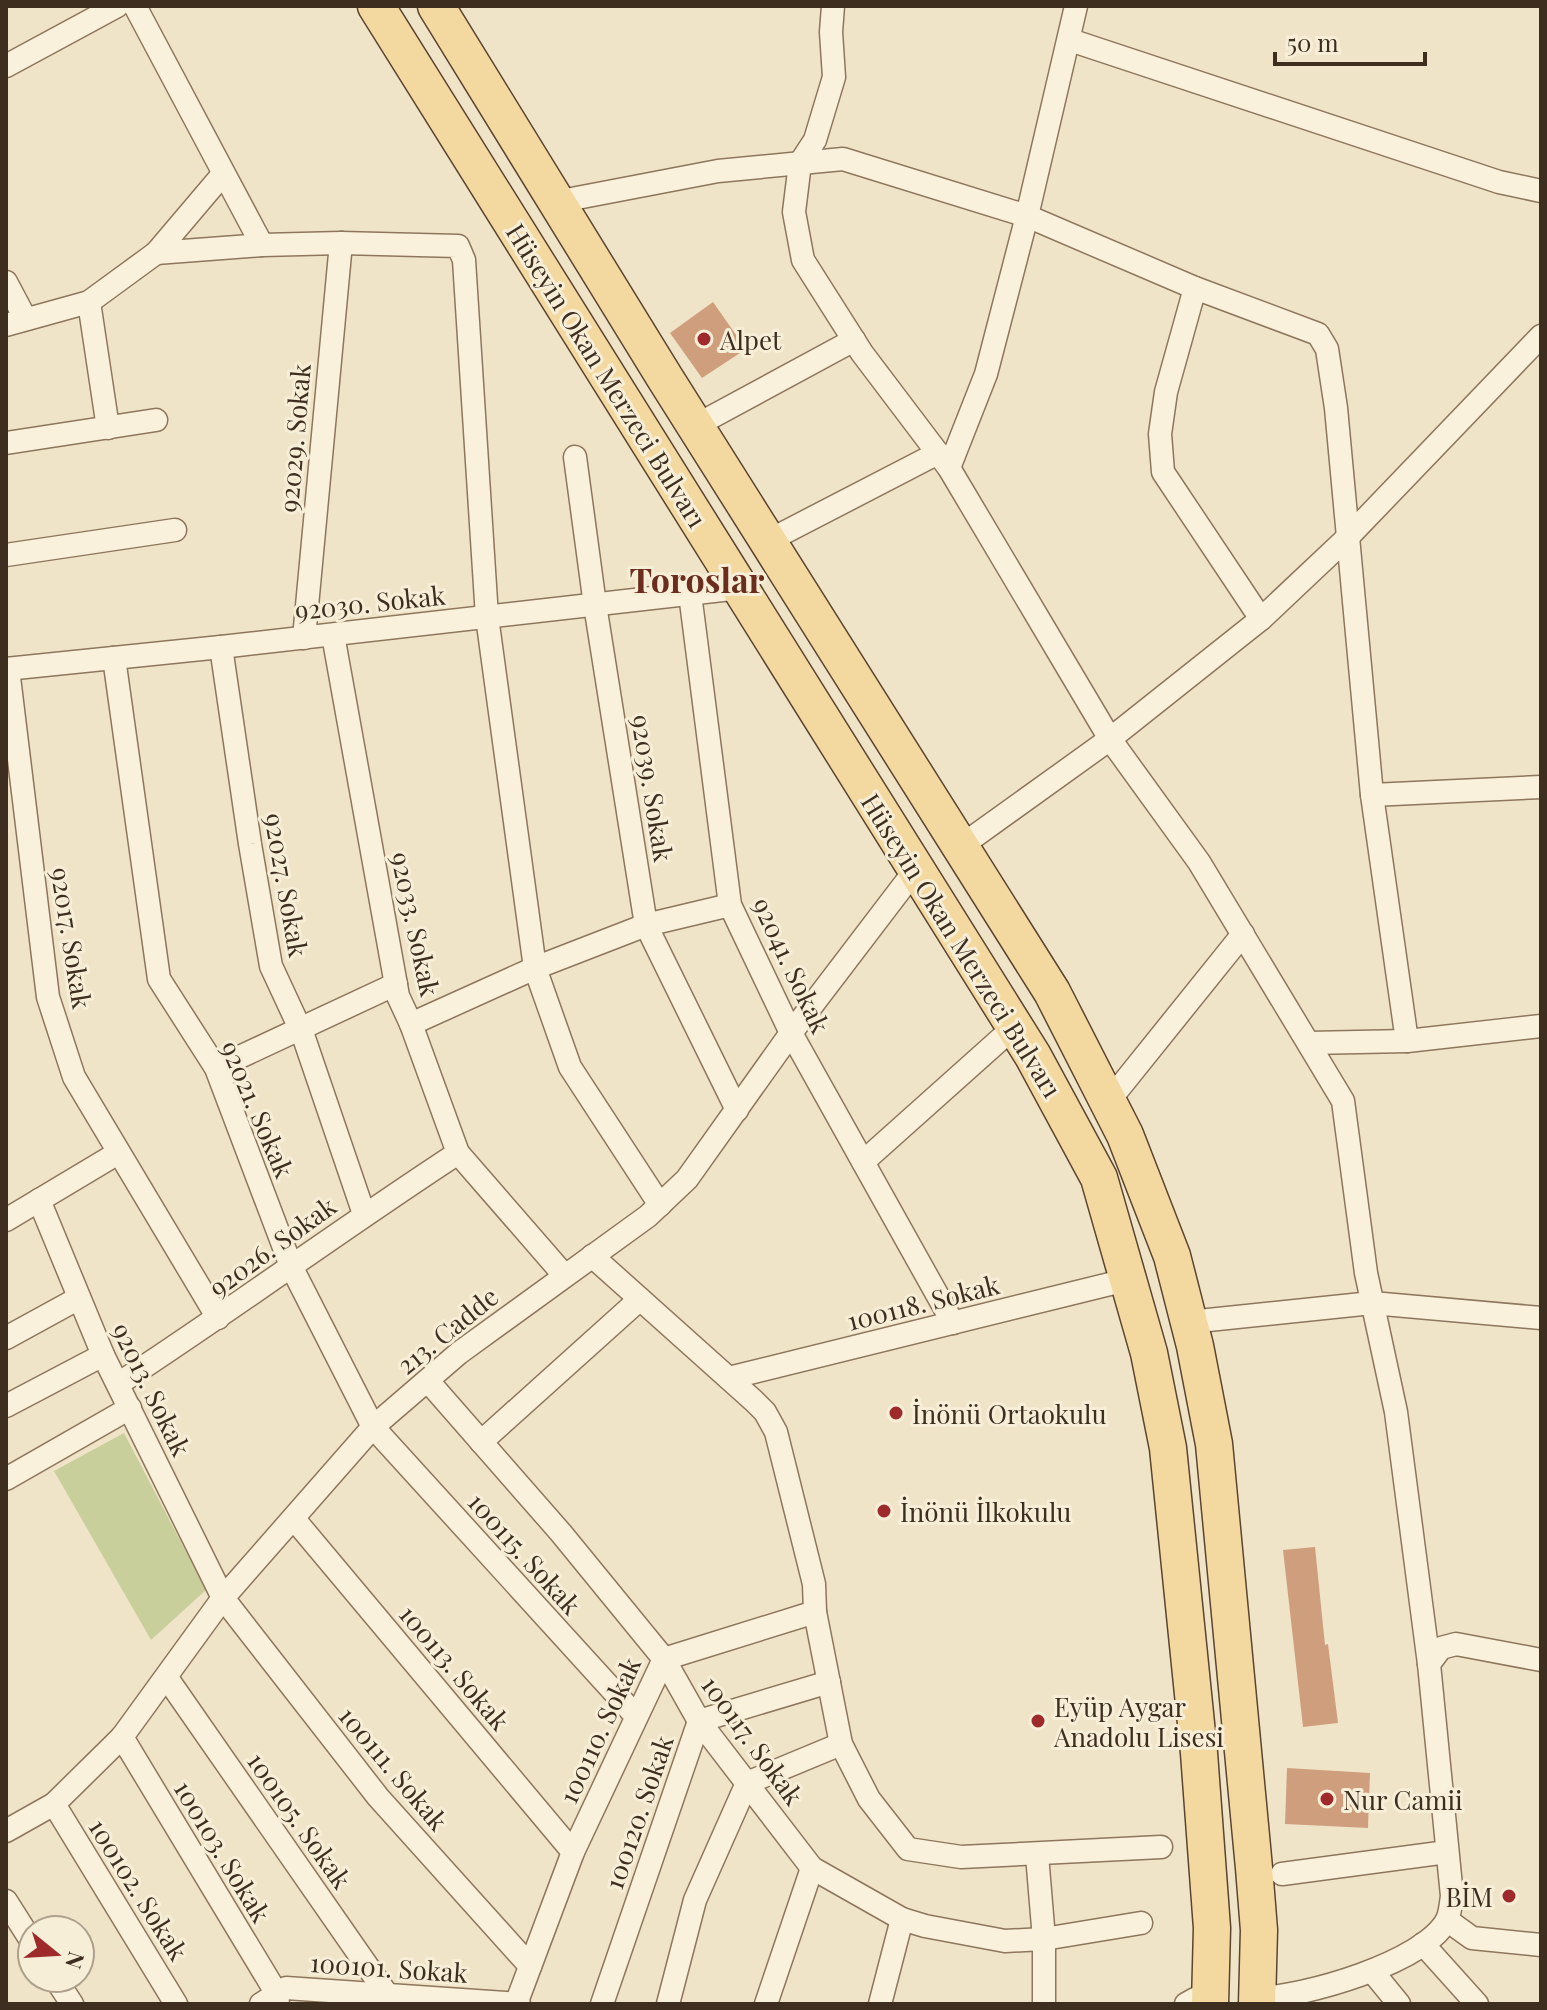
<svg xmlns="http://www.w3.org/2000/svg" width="1547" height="2010" viewBox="0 0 1547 2010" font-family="'Playfair Display',serif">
	<rect width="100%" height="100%" fill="#f0e4c8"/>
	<polygon fill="#c9cf9b" points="124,1433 206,1590 151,1640 54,1471"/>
	<g fill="#cf9f7d">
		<polygon points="713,302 746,349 702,378 670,333"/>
		<polygon points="1315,1547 1325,1645 1328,1644 1338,1723 1303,1727 1283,1550"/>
		<polygon points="1287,1768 1370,1773 1368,1828 1285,1824"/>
	</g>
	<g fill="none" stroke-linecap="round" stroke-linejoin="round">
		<g stroke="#8d765c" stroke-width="25">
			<g id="minor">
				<polyline points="135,6 262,245"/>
				<polyline points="833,6 831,32 834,77 815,140 800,163 794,212 803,260 862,353 949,468 1110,739 1199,862 1343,1101 1366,1273 1396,1412 1429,1664"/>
				<polyline points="1070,40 1499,182 1541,191"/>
				<polyline points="6,66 117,6"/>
				<polyline points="556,202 718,171 843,159 1027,216 1195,288 1318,334 1327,349 1336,408 1372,795 1407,1041"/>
				<polyline points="156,253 262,245 341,243 458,246 464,260 487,617 535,968 570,1067 660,1205"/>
				<polyline points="6,282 25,318"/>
				<polyline points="1195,288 1166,392 1160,434 1163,472 1261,619"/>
				<polyline points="89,302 108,428"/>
				<polyline points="6,325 89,302 156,253 223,174"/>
				<polyline points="695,426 854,340"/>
				<polyline points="6,443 156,420"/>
				<polyline points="575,457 595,605 646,925 737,1110"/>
				<polyline points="949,468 986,374 1027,216 1076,6"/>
				<polyline points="768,541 938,453"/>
				<polyline points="6,555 175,530"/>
				<polyline points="690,594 730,905 791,1033 953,1323"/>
				<polyline points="333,635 398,996 411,1024 458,1153 564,1275"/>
				<polyline points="304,638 341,243"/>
				<polyline points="221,647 250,844 271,966 303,1035 364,1214"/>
				<polyline points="114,658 159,979 216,1068 291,1266 373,1427 636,1716"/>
				<polyline points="6,669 221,647 740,588"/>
				<polyline points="8,669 48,997 74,1077 218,1318"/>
				<polyline points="1372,795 1541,787"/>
				<polyline points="961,846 1110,739 1261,619 1348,537 1541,336"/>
				<polyline points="411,1024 535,968 646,925 730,905"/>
				<polyline points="1309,1043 1407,1041 1541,1026"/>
				<polyline points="216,1068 396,984"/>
				<polyline points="1108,1102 1243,934"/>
				<polyline points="863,1162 1014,1027"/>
				<polyline points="39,1200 103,1355 223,1598 378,1797 530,1966"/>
				<polyline points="6,1220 118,1153"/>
				<polyline points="592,1256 754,1401 765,1412 776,1432 814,1584 815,1612 841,1744 869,1799 908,1849 961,1857 1161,1847"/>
				<polyline points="1189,1322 1372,1303 1541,1318"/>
				<polyline points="6,1338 79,1298"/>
				<polyline points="729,1378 1130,1279"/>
				<polyline points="428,1381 561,1533 664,1659 699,1721 812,1868 902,1919 925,1926 1005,1941 1044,1939 1141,1923"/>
				<path d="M118,1384C233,1309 343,1228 458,1153"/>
				<polyline points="6,1406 103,1355"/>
				<polyline points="481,1442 640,1299"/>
				<polyline points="6,1479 130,1408"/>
				<polyline points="294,1519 573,1852"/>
				<polyline points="167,1678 386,1993"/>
				<polyline points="122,1737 277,1994 278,2004"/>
				<polyline points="54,1804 176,2004"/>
				<polyline points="6,1831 54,1804 122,1737 223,1598 373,1427 459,1353 648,1216 687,1179 791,1033 916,869"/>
				<polyline points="1037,1855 1044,1939 1044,2004"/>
				<polyline points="1282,1874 1447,1852"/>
				<polyline points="6,1901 32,1942"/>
				<polyline points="1447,1920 1472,1938 1541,1945"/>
				<polyline points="1423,1944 1477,2004"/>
				<polyline points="1372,1971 1399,2004"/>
				<polyline points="55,1978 72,2004"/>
				<path d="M1258,1998C1303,1997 1424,1963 1447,1920C1450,1914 1451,1903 1452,1896L1429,1664L1441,1648L1456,1644L1541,1660"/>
				<polyline points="261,2004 286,1988 519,2004"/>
				<polyline points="516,2004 573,1852 664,1659 815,1612"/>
				<polyline points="602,2004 699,1721 829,1682"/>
				<polyline points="668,2004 695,1900 747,1783 841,1744"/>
				<polyline points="766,2004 812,1868"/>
				<polyline points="880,2004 902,1919"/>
				<polyline points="1186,2004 1195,1999"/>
			</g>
		</g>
		<g stroke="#5b4430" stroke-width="39">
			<g id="primary">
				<polyline points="376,6 1033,1056 1099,1178 1149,1353 1168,1448 1199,1753 1212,1928 1210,2004"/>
				<polyline points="436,6 665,378 1052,992 1125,1135 1172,1256 1195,1346 1214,1444 1254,1868 1259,1930 1257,2004"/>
			</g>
		</g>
		<use href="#minor" stroke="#faf1dc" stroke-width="22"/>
		<use href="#primary" stroke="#f3d9a0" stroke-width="36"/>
	</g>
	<g fill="#9e2a2b" stroke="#f7eed8" stroke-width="3">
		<circle cx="704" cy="339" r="8"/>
		<circle cx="896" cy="1413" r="8"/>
		<circle cx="884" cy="1511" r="8"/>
		<circle cx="1038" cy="1721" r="8"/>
		<circle cx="1327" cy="1799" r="8"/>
		<circle cx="1509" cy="1896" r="8"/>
	</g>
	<g text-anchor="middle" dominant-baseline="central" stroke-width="6" stroke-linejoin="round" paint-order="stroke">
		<g font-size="26" fill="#3d2e20" stroke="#f7eed8" text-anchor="start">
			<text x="720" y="339">Alpet</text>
			<text x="912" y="1413">İnönü Ortaokulu</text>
			<text x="900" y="1511">İnönü İlkokulu</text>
			<text x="1054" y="1706">Eyüp Aygar<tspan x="1054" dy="30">Anadolu Lisesi</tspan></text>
			<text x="1343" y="1799">Nur Camii</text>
			<text x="1493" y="1896" text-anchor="end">BİM</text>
		</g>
		<g font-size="26" fill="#3d2e20" stroke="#f7eed8">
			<text transform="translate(607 375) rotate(58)">Hüseyin Okan Merzeci Bulvarı</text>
			<text transform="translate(294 438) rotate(-85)">92029. Sokak</text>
			<text transform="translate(370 602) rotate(-6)">92030. Sokak</text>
			<text transform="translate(653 788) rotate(81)">92039. Sokak</text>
			<text transform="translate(287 885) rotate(80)">92027. Sokak</text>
			<text transform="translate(416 924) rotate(78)">92033. Sokak</text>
			<text transform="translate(72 938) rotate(81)">92017. Sokak</text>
			<text transform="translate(962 945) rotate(58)">Hüseyin Okan Merzeci Bulvarı</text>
			<text transform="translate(792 965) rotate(65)">92041. Sokak</text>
			<text transform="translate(258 1109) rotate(67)">92021. Sokak</text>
			<text transform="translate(272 1246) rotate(-36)">92026. Sokak</text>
			<text transform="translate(923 1302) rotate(-14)">100118. Sokak</text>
			<text transform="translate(447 1330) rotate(-39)">213. Cadde</text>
			<text transform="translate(152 1389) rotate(64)">92013. Sokak</text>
			<text transform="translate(525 1553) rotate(48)">100115. Sokak</text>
			<text transform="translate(455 1667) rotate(50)">100113. Sokak</text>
			<text transform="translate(599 1730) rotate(-65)">100110. Sokak</text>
			<text transform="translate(753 1740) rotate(54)">100117. Sokak</text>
			<text transform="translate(394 1768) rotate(50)">100111. Sokak</text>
			<text transform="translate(638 1812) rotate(-71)">100120. Sokak</text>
			<text transform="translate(300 1820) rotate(55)">100105. Sokak</text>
			<text transform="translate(223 1851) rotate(59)">100103. Sokak</text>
			<text transform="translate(139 1889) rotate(58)">100102. Sokak</text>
			<text transform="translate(389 1967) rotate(4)">100101. Sokak</text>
		</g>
		<g font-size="34" font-weight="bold" fill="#6b2e1e" stroke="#f7eed8">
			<text x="697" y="579">Toroslar</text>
		</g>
	</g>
	<rect width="1547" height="2010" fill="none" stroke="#3d2e20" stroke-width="16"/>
	<g transform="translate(56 1954) rotate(108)"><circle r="38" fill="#f7eed8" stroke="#ada18e" stroke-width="2"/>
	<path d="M0-6L14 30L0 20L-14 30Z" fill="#9e2a2b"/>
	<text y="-12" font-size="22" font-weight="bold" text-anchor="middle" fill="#3d2e20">N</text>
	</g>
	<path d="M1275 52v12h150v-12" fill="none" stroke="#3d2e20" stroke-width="4"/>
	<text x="1287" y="52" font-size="24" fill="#3d2e20" stroke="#f7eed8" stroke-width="6" paint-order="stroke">50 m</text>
</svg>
